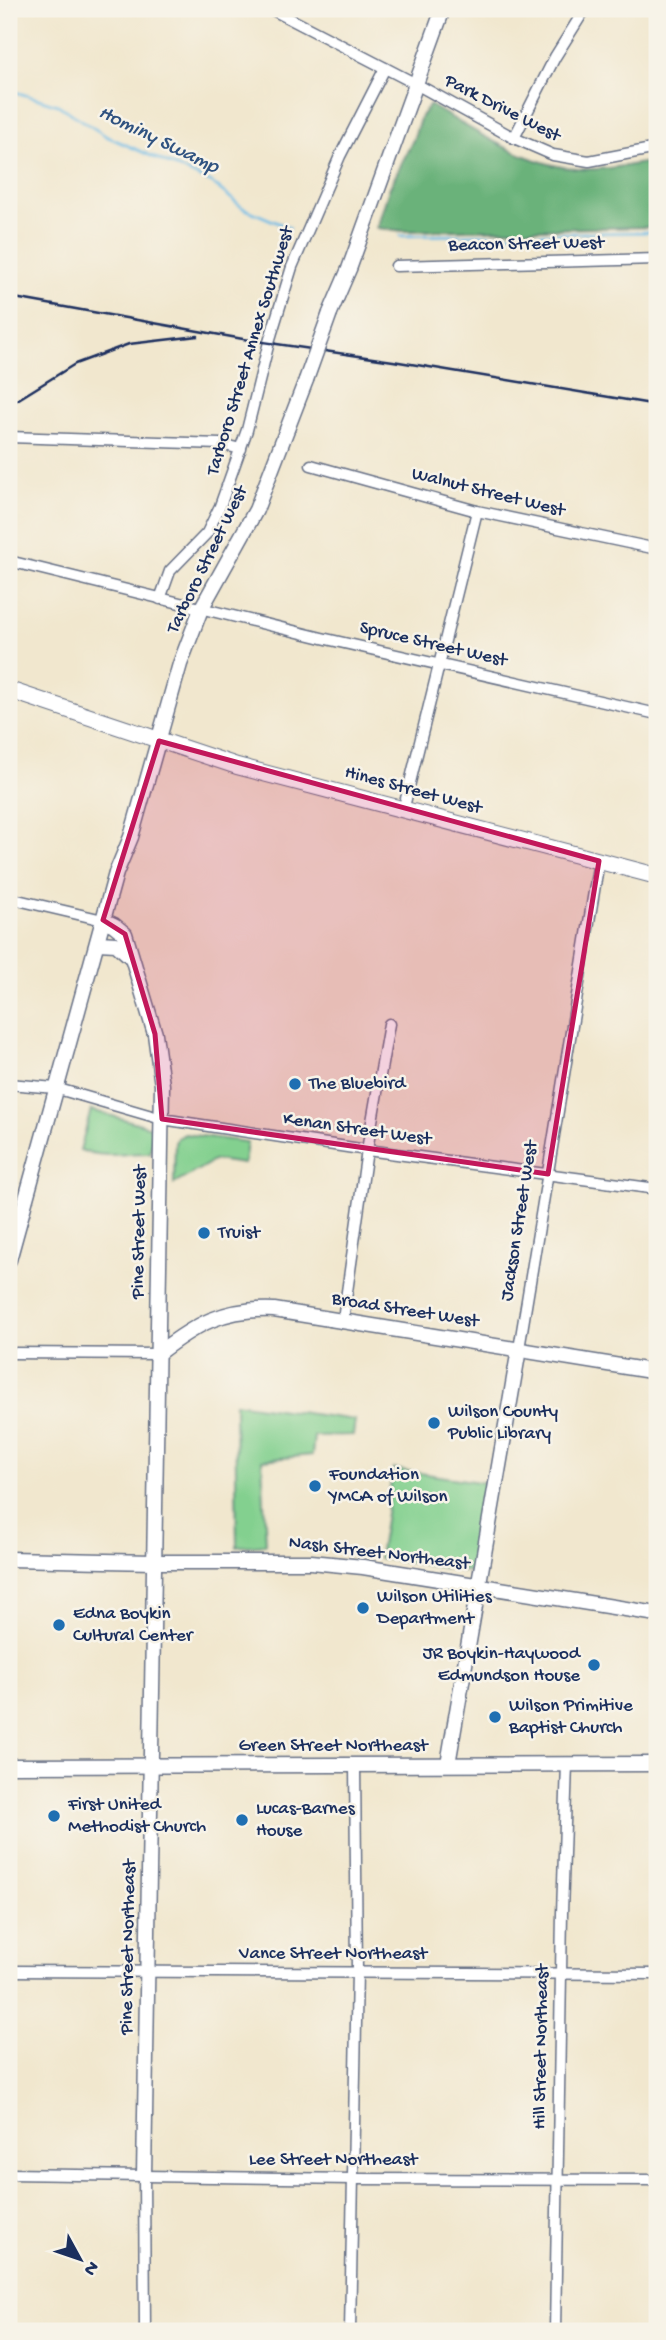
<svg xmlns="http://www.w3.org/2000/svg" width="666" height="2340" viewBox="0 0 666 2340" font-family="'Gochi Hand',sans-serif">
	<rect width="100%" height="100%" fill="#f7f3e8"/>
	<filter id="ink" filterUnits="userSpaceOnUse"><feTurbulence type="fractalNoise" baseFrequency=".0143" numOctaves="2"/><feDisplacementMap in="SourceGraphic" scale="14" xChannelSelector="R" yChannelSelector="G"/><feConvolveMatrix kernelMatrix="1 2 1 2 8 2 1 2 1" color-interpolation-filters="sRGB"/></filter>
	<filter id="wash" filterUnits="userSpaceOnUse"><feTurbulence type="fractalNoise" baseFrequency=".00686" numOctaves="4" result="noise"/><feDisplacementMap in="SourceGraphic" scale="28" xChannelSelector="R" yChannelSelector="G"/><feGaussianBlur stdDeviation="1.57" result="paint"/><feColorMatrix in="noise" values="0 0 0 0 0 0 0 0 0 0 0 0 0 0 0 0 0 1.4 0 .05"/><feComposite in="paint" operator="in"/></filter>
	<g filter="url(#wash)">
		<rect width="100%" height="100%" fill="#f1e7ce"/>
		<g fill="#83d08f" stroke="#4f8076" stroke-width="2">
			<path d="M91,1110L155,1128L150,1153C123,1153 106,1159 80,1150Z"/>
			<polygon points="185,1134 247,1142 244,1164 215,1160 174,1184 175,1143 177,1138"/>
			<polygon points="235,1403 355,1420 353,1435 314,1436 312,1455 262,1460 266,1544 237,1547"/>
			<polygon points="393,1469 486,1483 472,1572 379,1558"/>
		</g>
		<path fill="#6ab27a" stroke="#42706c" stroke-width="2" d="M430,105C475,131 524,164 577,169C603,171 632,164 657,161V227L403,231L377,228L389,189L413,140L421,116Z"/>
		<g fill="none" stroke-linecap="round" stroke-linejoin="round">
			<g stroke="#6bbbe6" stroke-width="2.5">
				<polyline points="9,90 58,105 106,136 212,183 243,208 290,228"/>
				<polyline points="400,236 657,232"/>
			</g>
		</g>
	</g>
	<g filter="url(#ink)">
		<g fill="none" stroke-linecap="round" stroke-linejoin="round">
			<g stroke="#666f85" stroke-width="13">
				<g id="street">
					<polyline points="271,9 416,84 514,138 553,155 589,161 657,148"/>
					<polyline points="514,138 555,57 585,9"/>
					<polyline points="396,266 657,259"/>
					<polyline points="9,437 220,444 241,449"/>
					<polyline points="311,465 477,511 657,549"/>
					<polyline points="9,561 322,638 657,714"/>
					<polyline points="160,599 170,571 207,533 220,506 247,430 269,342 292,267 340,156 385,68"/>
					<polyline points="403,811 477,511"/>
					<polyline points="9,898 103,920"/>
					<polyline points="9,1084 55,1088 162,1119 367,1150 657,1189"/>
					<polyline points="343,1320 367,1150 389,1024"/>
					<polyline points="519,1349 599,861"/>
					<polyline points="9,1353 157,1354"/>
					<polyline points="9,1971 657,1974"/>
					<polyline points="9,2174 353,2179 657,2180"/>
					<polyline points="144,2176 145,2331"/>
					<polyline points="350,2331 357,1971 355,1765"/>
					<polyline points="555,2331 562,1913 567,1764"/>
				</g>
			</g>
			<g stroke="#666f85" stroke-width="17">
				<g id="secondary">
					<polyline points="330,313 349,269 443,9"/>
					<polyline points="103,920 114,925 125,934 155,1034 162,1085 144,2176"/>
					<polyline points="98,943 116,944 131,957"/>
					<polyline points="9,1260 103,920 116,873 131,837 180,664 201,609 256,510 306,380"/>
					<path d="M157,1354C196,1324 223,1308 274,1310L657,1372"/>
					<polyline points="9,1559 153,1562 311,1562 363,1567 657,1614"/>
					<polyline points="448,1764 519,1349"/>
					<polyline points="9,1766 657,1764"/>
				</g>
			</g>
			<g stroke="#666f85" stroke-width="18">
				<polyline id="primary" points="9,690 237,766 657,876"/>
			</g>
			<use href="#street" stroke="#fff" stroke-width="10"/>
			<use href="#secondary" stroke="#fff" stroke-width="14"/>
			<use href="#primary" stroke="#fff" stroke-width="16"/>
			<g stroke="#1b2f5e" stroke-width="2.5">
				<polyline points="9,297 243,339 393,361 657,405"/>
				<polyline points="9,405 75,364 129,344 198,336"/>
			</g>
			<g stroke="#666f85" stroke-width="17" stroke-linecap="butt">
				<polyline id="secondary-bridge" points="306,380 330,313"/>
			</g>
			<use href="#secondary-bridge" stroke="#fff" stroke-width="14"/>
		</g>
	</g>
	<path fill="#c2185b" fill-opacity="0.2" stroke="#c2185b" stroke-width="5" stroke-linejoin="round" d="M159,741L599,861L548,1174L162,1119L155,1034L125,934L103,920Z"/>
	<g fill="#1f6fb2" stroke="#f7f3e8" stroke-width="2.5">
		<circle cx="295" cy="1084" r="7"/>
		<circle cx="204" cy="1233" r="7"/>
		<circle cx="434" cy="1423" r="7"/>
		<circle cx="315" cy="1486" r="7"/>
		<circle cx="363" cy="1608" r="7"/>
		<circle cx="59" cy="1625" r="7"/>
		<circle cx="594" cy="1665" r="7"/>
		<circle cx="495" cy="1717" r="7"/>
		<circle cx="54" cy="1816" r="7"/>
		<circle cx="242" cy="1820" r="7"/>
	</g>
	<g text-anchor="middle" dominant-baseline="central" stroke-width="5" stroke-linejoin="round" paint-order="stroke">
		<g font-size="19" fill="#1b2f5e" stroke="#f7f3e8">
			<text transform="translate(502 109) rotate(27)">Park Drive West</text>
			<text transform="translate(526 245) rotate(-1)">Beacon Street West</text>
			<text transform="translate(251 351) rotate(-73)">Tarboro Street Annex Southwest</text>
			<text transform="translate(488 493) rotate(14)">Walnut Street West</text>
			<text transform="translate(208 560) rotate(-64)">Tarboro Street West</text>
			<text transform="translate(433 645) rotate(13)">Spruce Street West</text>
			<text transform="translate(413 791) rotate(15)">Hines Street West</text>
			<text transform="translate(357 1130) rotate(8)">Kenan Street West</text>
			<text transform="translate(520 1221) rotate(-81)">Jackson Street West</text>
			<text transform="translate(140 1232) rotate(-89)">Pine Street West</text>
			<text transform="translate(405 1311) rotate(9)">Broad Street West</text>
			<text transform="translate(379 1554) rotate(7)">Nash Street Northeast</text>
			<text x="333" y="1746">Green Street Northeast</text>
			<text transform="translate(129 1947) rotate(-89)">Pine Street Northeast</text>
			<text x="333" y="1954">Vance Street Northeast</text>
			<text transform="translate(542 2047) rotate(-89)">Hill Street Northeast</text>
			<text x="333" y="2160">Lee Street Northeast</text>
		</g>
		<g font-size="19" fill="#1b2f5e" stroke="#f7f3e8" text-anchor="start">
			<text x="309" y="1084">The Bluebird</text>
			<text x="218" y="1233">Truist</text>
			<text x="448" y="1412">Wilson County<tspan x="448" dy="22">Public Library</tspan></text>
			<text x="329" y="1475">Foundation<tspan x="329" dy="22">YMCA of Wilson</tspan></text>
			<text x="377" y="1597">Wilson Utilities<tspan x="377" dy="22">Department</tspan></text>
			<text x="73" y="1614">Edna Boykin<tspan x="73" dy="22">Cultural Center</tspan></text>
			<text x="580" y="1654" text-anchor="end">JR Boykin-Haywood<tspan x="580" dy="22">Edmundson House</tspan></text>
			<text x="509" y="1706">Wilson Primitive<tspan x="509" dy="22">Baptist Church</tspan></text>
			<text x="68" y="1805">First United<tspan x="68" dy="22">Methodist Church</tspan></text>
			<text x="256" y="1809">Lucas-Barnes<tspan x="256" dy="22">House</tspan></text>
		</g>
		<g font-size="21" font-style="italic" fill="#2f5280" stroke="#f7f3e8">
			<text transform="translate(158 141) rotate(26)">Hominy Swamp</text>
		</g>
	</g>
	<rect width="666" height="2340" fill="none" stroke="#f7f3e8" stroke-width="35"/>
	<g transform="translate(80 2259) rotate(130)" stroke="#f7f3e8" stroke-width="5" paint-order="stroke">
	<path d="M0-5L12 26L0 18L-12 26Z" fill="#1b2f5e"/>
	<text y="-10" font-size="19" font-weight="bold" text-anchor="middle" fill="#1b2f5e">N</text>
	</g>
</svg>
